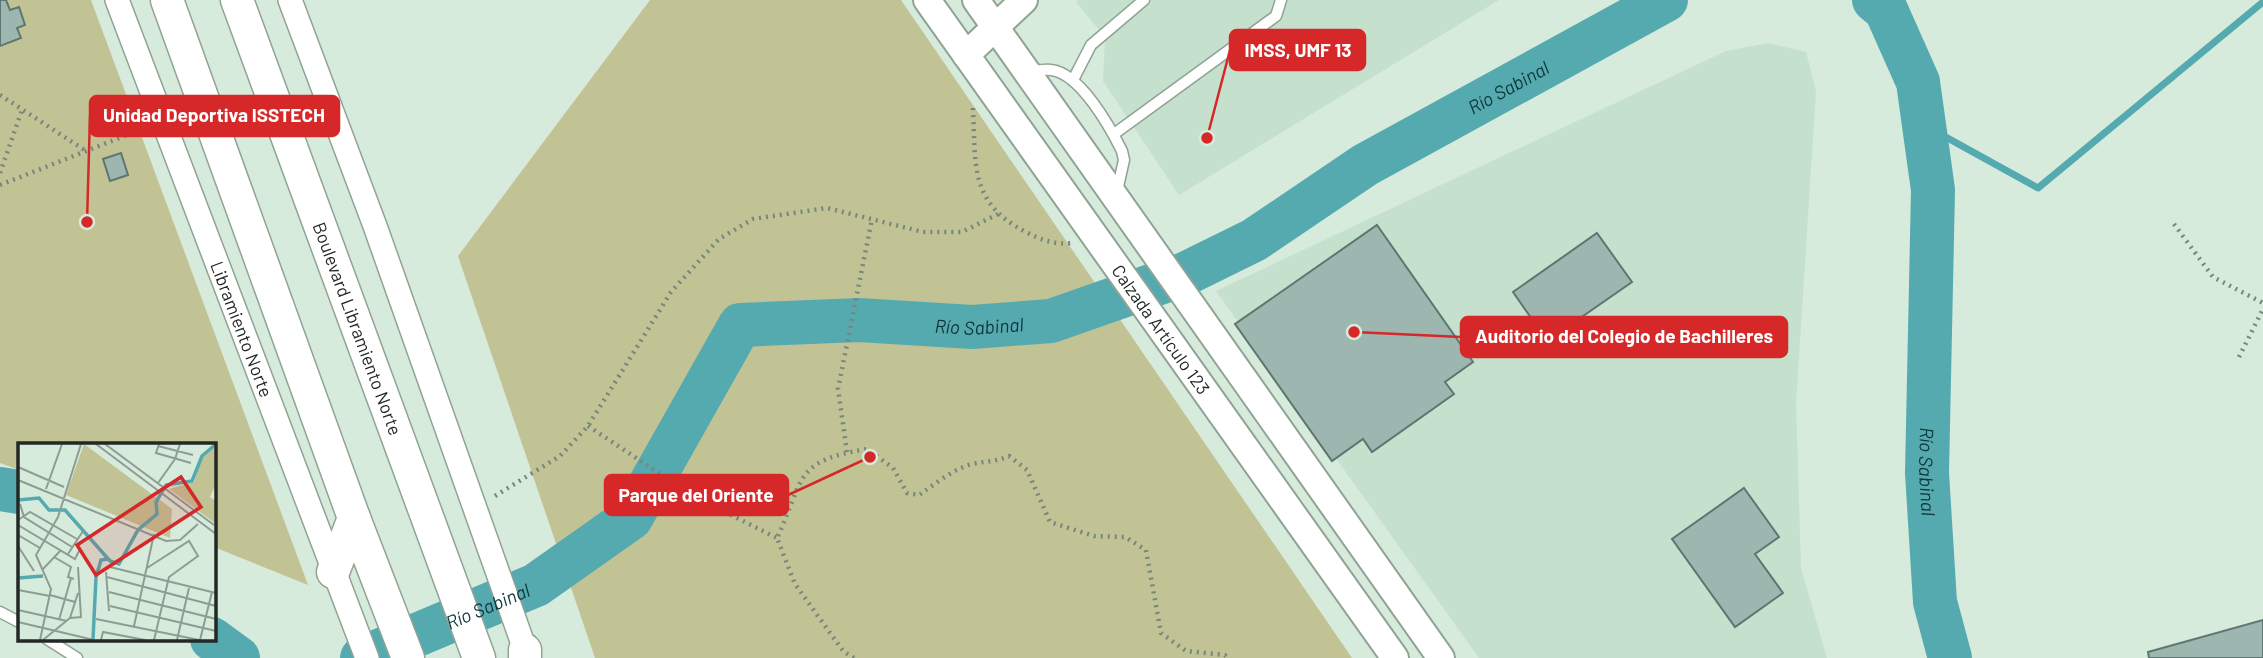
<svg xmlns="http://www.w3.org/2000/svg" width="2263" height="658" viewBox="0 0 2263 658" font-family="Barlow,sans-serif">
	<rect width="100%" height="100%" fill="#d6ebdc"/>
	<g fill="#c5e0cd">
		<polygon points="1078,0 1499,0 1179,195 1103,81 1105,37 1076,2"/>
		<polygon points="1768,43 1806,52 1816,91 1796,404 1801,568 1827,658 1479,658 1216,291 1726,51"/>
	</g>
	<g fill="#c1c395">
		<polygon points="0,0 91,0 308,585 214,547 214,444 19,444 19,470 0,463"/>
		<polygon points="650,0 901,0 1352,658 595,658 458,256"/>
	</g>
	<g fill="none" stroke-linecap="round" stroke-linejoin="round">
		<polyline stroke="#55aab0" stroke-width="7" points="1924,125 2038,188 2263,2"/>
		<g stroke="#55aab0" stroke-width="44">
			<path id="s1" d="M1874,0L1886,10L1918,82L1933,190L1927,473L1935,602L1950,658"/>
			<polyline points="0,489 19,492"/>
			<polyline points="212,639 238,658"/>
			<path id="s2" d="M362,658L536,585L631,518L740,325L859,320L972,327L1051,321L1185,274L1254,240L1365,165L1666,0"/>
		</g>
	</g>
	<g fill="#9db6af" stroke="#5e7670" stroke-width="2">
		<polygon points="0,0 6,0 10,10 19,7 25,25 17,28 21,38 0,46"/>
		<polygon points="121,153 128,175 110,181 103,159"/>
		<polygon points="1377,225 1473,362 1445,382 1454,394 1372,452 1363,439 1332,461 1235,324"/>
		<polygon points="1597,233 1632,282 1547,341 1513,292"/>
		<polygon points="1744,488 1779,537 1755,554 1783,593 1735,627 1672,539"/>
		<polygon points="2263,620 2263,658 2149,658 2148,652"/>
	</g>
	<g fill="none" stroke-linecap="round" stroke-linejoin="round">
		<g stroke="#90a395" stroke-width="13">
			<g id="service">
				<path d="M1029,72C1036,71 1044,69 1051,70C1080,73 1110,127 1122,151L1124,160L1117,191"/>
				<polyline points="1073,80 1091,45 1144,0"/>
				<polyline points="1114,134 1276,16 1281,0"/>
				<polyline points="0,612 19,622"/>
				<polyline points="47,639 77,658"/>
			</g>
		</g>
		<g stroke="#90a395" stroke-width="26">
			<g id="tertiary">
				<path id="s3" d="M117,0L367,658"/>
				<polyline points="290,0 375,226 528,658"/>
			</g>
		</g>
		<g stroke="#90a395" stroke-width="30">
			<g id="secondary">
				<path id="s4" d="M927,0L1395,658"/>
				<polyline points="976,0 1441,658"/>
				<polyline points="966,55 1024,0"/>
			</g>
		</g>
		<g stroke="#90a395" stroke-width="35">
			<g id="trunk">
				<polyline points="167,0 354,518 408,658"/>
				<path id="s5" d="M237,0L479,658"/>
				<polyline points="333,572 354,518"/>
				<polyline points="525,658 525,650"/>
			</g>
		</g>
		<g stroke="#78867c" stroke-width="4.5" stroke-dasharray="2 5" stroke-linecap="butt">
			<polyline points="0,95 86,151"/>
			<path d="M973,108C976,162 968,203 1026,232C1041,240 1055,245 1072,243"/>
			<polyline points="0,173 22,110"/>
			<polyline points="0,185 142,129"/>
			<polyline points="2174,224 2213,277 2263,303"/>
			<polyline points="2239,357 2263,309"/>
			<polyline points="588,426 695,497 777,538"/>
			<polyline points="847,452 838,389 872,219"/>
			<polyline points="495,496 560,456 588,426 671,292 719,239 753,219 827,208 923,232 962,232 998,214"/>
			<path d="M854,658L843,651L795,584L777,538C805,478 793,461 867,449L893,468L907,493L919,495C935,484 953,469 972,464C986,461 995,462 1009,456L1027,470L1050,522L1094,536L1125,537L1146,550L1161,633L1186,651L1225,655L1228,658"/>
		</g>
		<use href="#service" stroke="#fff" stroke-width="10"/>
		<use href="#tertiary" stroke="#fff" stroke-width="23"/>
		<use href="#secondary" stroke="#fff" stroke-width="26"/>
		<use href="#trunk" stroke="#fff" stroke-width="32"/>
	</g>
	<g text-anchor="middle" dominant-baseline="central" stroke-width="5" stroke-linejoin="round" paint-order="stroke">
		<g font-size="18" fill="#222924" stroke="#d6ebdc">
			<text stroke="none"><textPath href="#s5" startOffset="350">Boulevard Libramiento Norte</textPath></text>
			<text stroke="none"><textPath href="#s4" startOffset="404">Calzada Artículo 123</textPath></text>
			<text stroke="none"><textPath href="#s3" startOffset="352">Libramiento Norte</textPath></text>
		</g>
		<g font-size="19" font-style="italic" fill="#0d3739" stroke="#d6ebdc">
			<text stroke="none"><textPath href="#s2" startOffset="1354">Río Sabinal</textPath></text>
			<text stroke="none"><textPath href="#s2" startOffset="766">Río Sabinal</textPath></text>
			<text stroke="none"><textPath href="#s1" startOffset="485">Río Sabinal</textPath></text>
			<text stroke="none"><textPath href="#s2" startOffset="136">Río Sabinal</textPath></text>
		</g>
	</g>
	<g transform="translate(18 443)">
		<rect width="198" height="198" fill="#d6ebdc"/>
		<path d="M66,1L154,66L152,95L48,52ZM198,3V41L192,54L198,58V81L151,46L176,39L184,15Z" fill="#c1c395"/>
		<path fill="none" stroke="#55aab0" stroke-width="3.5" d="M0,57L21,55L31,67H47L92,118L101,121L120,87L139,71L138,59L148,42L174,38L184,13L198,1M0,135L25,133M75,196L78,134L83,117L90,116"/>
		<path fill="none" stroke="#8e9d92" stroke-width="2" d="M78,1L198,91M87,1L196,82M141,1L138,10L173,20M140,3L175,12M0,24L46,44M0,37L148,98L162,97L180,81M140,40L157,16L162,1M28,46L44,1M2,61L6,74L54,104M0,77L12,69L59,96M0,82L57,116L61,108M0,92L22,105M0,103L16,128M50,111L65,88M36,114L53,124L50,134L56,136M92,124L198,150M129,125L171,98L180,113L151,134L136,197M25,126L43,107M88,129L91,168M89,134L198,163M0,147L32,153M91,149L198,176M32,152L57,159M92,163L198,188M0,167L49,178M52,175L63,174L60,124M78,176L181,197M41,177L53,135M0,179L76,197M116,183L136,91M22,197L33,146L18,112L40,74L63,1M25,197L52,175L60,150M83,197L85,189L127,197M159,197L171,145M182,197L194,149"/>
		<path fill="#d62828" fill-opacity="0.15" stroke="#d62828" stroke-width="3.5" d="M163,34L183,64L78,132L59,102Z"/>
		<rect width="198" height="198" fill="none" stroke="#222924" stroke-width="3.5"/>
	</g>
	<path fill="none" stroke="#d62828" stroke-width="2.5" d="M1207 138L1230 50M87 222L90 116M1354 332L1461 337M870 457L788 495"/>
	<g fill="#d62828" stroke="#d6ebdc" stroke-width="2.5">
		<circle cx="1207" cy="138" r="7"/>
		<circle cx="87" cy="222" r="7"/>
		<circle cx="1354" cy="332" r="7"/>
		<circle cx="870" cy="457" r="7"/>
	</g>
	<g fill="#d62828" stroke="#d62828" stroke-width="2.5">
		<rect x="1230" y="30" width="135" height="40" rx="7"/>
		<rect x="90" y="96" width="249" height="40" rx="7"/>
		<rect x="1461" y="317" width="326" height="40" rx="7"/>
		<rect x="605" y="475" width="183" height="40" rx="7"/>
	</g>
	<g font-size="19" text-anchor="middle" font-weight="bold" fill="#fff">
		<text x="1298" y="57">IMSS, UMF 13</text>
		<text x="214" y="122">Unidad Deportiva ISSTECH</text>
		<text x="1624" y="343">Auditorio del Colegio de Bachilleres</text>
		<text x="696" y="502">Parque del Oriente</text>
	</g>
</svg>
